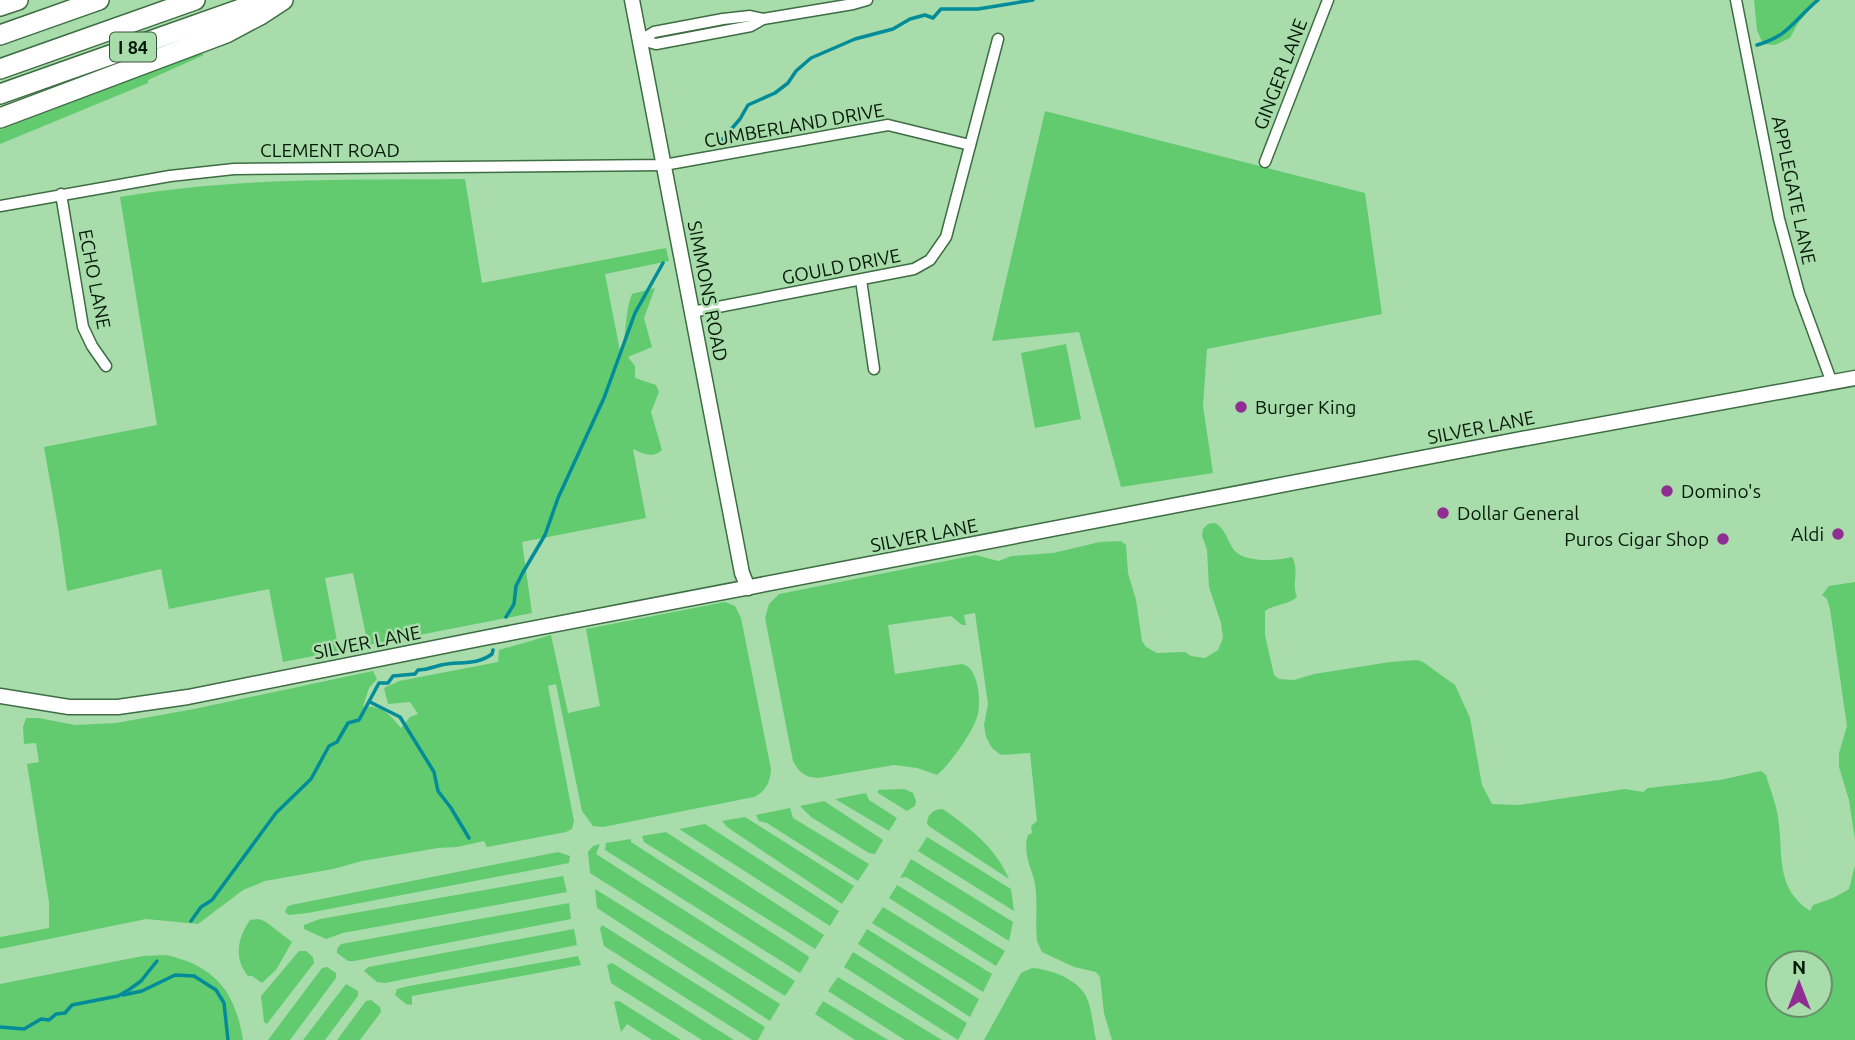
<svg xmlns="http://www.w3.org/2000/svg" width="1855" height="1040" viewBox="0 0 1855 1040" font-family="Ubuntu,sans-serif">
	<rect width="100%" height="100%" fill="#a8dcab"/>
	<g fill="#62cb70" fill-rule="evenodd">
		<polygon points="1754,0 1818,0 1798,23 1790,38 1775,45 1763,44 1757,30"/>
		<polygon points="200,53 204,55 148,80 148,83 0,144 0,130"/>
		<polygon points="1045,111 1365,193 1382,314 1207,349 1203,406 1213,473 1121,487 1079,332 992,341"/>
		<path d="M465,179L482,283L666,248L669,261L605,274L620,351C628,333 624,313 632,294L655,288L644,318L652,347L628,357L635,366V378L656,385L659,392L651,412L662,450C652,459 642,453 633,449L646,518L522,542L532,613L368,645L353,573L325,578L339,651L283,662L269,589L169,609L161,569L67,591L59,532L44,447L157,425L120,197C235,177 350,180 465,179Z"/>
		<polygon points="1066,344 1081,419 1035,428 1021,353"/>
		<path d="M1215,523C1226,529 1227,541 1234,550C1244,563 1277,561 1292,557C1300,571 1291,583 1297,597C1288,605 1275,604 1265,611V635L1274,675L1279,679L1294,680L1314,674L1390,662L1417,660L1423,662L1455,685L1470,718L1482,785L1492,804L1519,805L1625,789L1643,792L1648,788L1720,780L1761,771L1766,775C1770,789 1776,803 1778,817C1784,854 1774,887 1810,911L1813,905L1833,898L1849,889L1855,865V1040H1112L1104,1013L1100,977L1096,972L1074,967L1042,952L1037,941C1035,922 1038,903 1035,884C1032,868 1022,853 1028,835L1032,833L1031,826L1037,821L1030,753L1001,755L992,748L986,737L984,725L988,704L975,613L964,615L966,625H962L951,616L888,625L895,674L962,664C970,666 973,672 976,680C979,690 980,704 978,714C974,731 950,764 937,775L917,768L894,765L818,778C805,777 799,773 793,761L765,618L769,604L779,594L976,555L998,561L1012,556L1053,553L1100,542L1121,541L1126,545L1128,573L1136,600L1142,641L1146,647L1157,653L1185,652L1191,656L1205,658L1218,650L1223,638L1221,623L1209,587L1207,550L1202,536L1203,529L1208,524ZM1778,963H1820V1005H1778Z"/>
		<polygon points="1855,582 1855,840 1849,800 1839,767 1839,753 1847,726 1830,609 1827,599 1822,595 1829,586"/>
		<path d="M725,602L735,606L741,618L771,769C770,783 766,791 754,797L603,827L593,826L582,811L556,684L548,686L574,821L572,829L566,832L487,847L484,841L457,847L438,848L362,861L333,869L265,881L243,890L198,924L146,919L0,949V937L49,928V902L27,764L39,762L36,743L24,744L23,727L26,718H39L75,725L116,723L194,709L373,671L377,679L369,688L363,707C380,704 391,715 401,728L410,717L418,714L410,702L388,704L384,688L399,681L498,662L499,650L551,635L568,713L600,706L586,629Z"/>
		<polygon points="904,789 913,793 916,801 915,806 907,811 878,793 878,790"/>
		<polygon points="866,793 869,800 897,818 889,831 835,799"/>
		<polygon points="824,801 883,840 875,854 869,853 811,817 800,806"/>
		<polygon points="790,808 793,818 869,864 858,881 767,823 759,821 756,815"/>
		<path d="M943,809C971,829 995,847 1009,879L930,827L927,824C927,815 933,809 943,809Z"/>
		<polygon points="745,817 854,886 842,904 727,827 722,821"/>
		<polygon points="705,824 839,911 830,926 679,829"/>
		<polygon points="666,832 824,935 815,949 644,842 642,836"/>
		<polygon points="927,837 1011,889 1014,911 918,851"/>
		<polygon points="631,839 631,842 808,956 809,958 800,973 605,850 606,843"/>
		<polygon points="600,844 596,854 795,981 785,996 590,873 588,852 593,846"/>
		<polygon points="558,852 570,856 569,863 308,913 289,915 285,912 287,907 291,905"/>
		<polygon points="911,859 1013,922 1009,941 906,877 900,878"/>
		<polygon points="563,876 567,892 343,933 326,939 304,929 304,925 320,919"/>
		<polygon points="897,885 1005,951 996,966 889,898"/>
		<polygon points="595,889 780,1004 770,1021 597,908"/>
		<polygon points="569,903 571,919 354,961 348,961 337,953 337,949 341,944"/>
		<polygon points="883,907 992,974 983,992 872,923"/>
		<path d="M259,919L266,922L292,942L276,970L262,983L252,976H248C233,958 238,937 250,920Z"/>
		<polygon points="602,925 765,1027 758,1040 752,1040 604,946 600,929"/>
		<polygon points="574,929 577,945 385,983 377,982 364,971 368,967"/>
		<polygon points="867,929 979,999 970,1017 858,944"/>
		<polygon points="299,951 306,951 313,957 314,963 267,1024 264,1022 261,996"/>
		<polygon points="853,952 967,1023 958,1040 844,967"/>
		<path d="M166,955C215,966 235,991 243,1040H0V984L143,956Z"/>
		<polygon points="578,956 581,965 412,996 412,1005 406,1004 395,995 397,989 409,986"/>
		<polygon points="612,963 734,1040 702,1040 611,983 607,965"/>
		<polygon points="327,967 336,973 336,978 290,1040 268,1040 322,968"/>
		<path d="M1032,968C1050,969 1077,979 1086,996C1092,1008 1093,1027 1096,1040H984L1021,973Z"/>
		<polygon points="838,977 942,1040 905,1040 828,991"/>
		<polygon points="346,984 358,991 358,996 325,1040 303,1040"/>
		<polygon points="371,1000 380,1007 381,1012 360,1040 337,1040 366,1001"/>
		<polygon points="617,1001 619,1001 681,1040 652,1040 627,1024 621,1032 614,1002"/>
		<polygon points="823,1001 888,1040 855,1040 815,1014"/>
	</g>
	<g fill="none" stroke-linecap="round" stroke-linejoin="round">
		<g stroke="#028b99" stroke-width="3.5">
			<path d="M1757,45C1789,36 1794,20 1818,0"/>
			<polyline points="721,141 740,119 748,105 775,93 788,83 796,71 811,58 855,39 893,29 910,19 925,15 933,18 941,9 978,9 1033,0"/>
			<polyline points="506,617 514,604 516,586 522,574 545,535 558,498 604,398 635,313 663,263"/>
			<polyline points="370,702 400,717 434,772 438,791 451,808 469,838"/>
			<path d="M191,921L201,907L212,900L276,813L311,779L329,746L337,742L348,723L359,720L379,683H388L393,676L415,674L418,670C429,670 432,667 441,665C459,661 476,666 492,654L493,650"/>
			<polyline points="123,995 142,991 175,975 194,976 216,990 224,1003 228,1040"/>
			<polyline points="0,1027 24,1029 41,1019 49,1020 56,1014 65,1013 72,1005 118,996 130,989 141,981 157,961"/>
		</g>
		<g stroke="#3d6d42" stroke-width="13">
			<g id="street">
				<polyline points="1736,0 1779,219 1799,293 1832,383"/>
				<polyline points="641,40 656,44 751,26 763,19 853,4 867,0"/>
				<polyline points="641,40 654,32 723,19 750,16 763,19"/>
				<polyline points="1265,162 1328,0"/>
				<polyline points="61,194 83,327 92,346 106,366"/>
				<polyline points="0,206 170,176 234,169 664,165 888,125 970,145"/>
				<polyline points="861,280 874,369"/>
				<polyline points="692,312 914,269 930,260 946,237 998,39"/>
			</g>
		</g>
		<g stroke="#3d6d42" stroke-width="17">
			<g id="secondary">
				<polyline points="632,0 742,573 748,588"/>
				<polyline points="0,696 69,707 118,707 188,697 484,638 1500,443 1855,378"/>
			</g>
		</g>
		<g stroke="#3d6d42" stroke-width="22">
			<g id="highway">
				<polyline points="0,6 18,0"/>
				<polyline points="0,35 99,0"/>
				<polyline points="0,69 195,0"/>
				<polyline points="0,94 266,0"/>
				<polyline points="0,118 226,33 260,15 283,0"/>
			</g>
		</g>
		<use href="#street" stroke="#fff" stroke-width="10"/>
		<use href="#secondary" stroke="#fff" stroke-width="14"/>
		<use href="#highway" stroke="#fff" stroke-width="19"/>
	</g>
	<g fill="#902d93" stroke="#a8dcab" stroke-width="2.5">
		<circle cx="1241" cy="407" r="7"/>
		<circle cx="1667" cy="491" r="7"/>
		<circle cx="1443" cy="513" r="7"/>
		<circle cx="1838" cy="534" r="7"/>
		<circle cx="1723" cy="539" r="7"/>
	</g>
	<g text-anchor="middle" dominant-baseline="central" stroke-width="5" stroke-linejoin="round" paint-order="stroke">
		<rect fill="#a8dcab" stroke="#365439" stroke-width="2" x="110" y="32.5" width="46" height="29" rx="5"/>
		<g font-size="18" font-weight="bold" fill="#051908">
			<text x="133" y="47">I 84</text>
		</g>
		<g font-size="19" fill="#051908" stroke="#a8dcab">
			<text transform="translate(1280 74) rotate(-69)">GINGER LANE</text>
			<text transform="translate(794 125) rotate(-10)">CUMBERLAND DRIVE</text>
			<text x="330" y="150">CLEMENT ROAD</text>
			<text transform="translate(1794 190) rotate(78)">APPLEGATE LANE</text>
			<text transform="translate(841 266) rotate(-11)">GOULD DRIVE</text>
			<text transform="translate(95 279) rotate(79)">ECHO LANE</text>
			<text transform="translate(708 291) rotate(79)">SIMMONS ROAD</text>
			<text transform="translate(1481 427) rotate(-11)">SILVER LANE</text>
			<text transform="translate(924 535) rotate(-11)">SILVER LANE</text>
			<text transform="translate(367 642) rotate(-11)">SILVER LANE</text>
		</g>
		<g font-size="19" fill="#051908" stroke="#a8dcab" text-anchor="start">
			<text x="1255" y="407">Burger King</text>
			<text x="1681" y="491">Domino's</text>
			<text x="1457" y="513">Dollar General</text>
			<text x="1824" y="534" text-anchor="end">Aldi</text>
			<text x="1709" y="539" text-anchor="end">Puros Cigar Shop</text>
		</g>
	</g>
	<g transform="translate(1799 984)"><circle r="33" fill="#a8dcab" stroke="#678e6a" stroke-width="2"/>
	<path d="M0-5L12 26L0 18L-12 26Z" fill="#902d93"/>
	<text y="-10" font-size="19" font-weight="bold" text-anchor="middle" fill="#051908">N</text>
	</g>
</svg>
